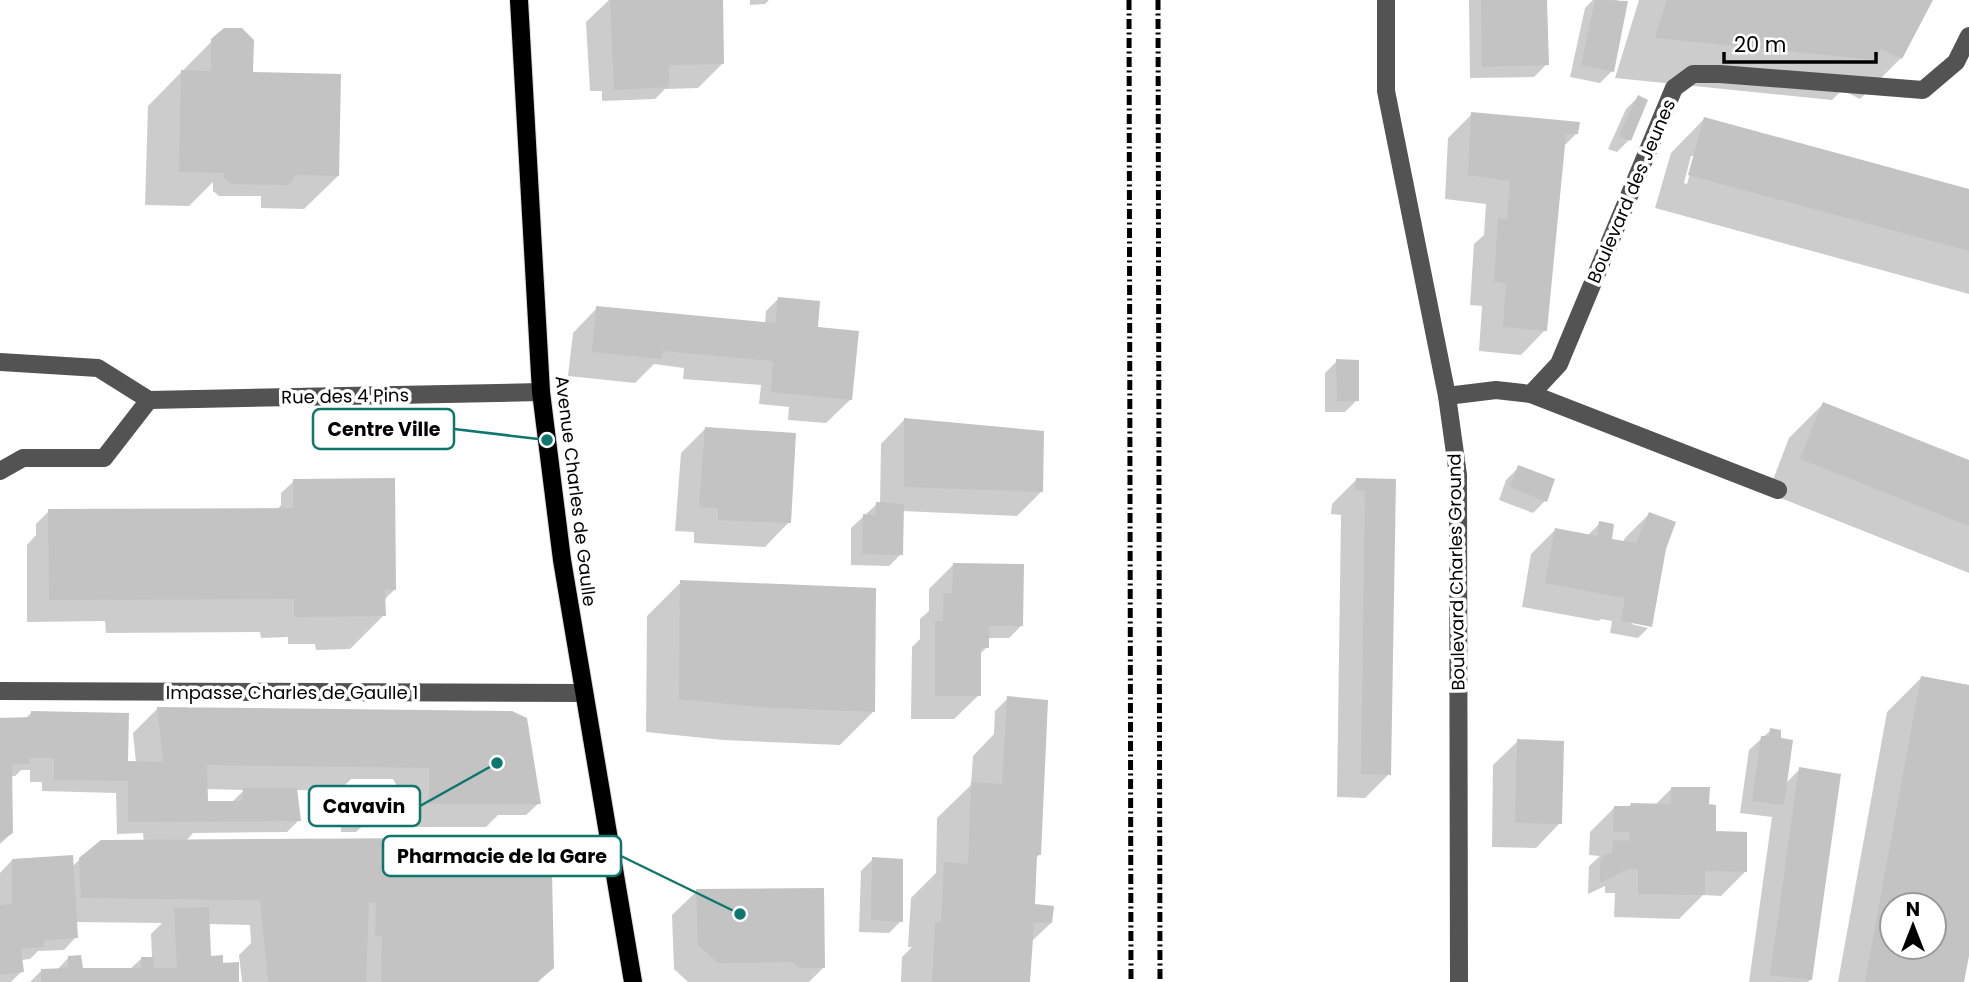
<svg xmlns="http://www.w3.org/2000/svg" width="1969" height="982" viewBox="0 0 1969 982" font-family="Poppins,sans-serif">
	<rect width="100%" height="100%" fill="#fff"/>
	<g fill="#0003" fill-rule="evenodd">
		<polygon points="609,0 721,0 723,63 698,88 665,89 655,99 602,101 602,91 590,91 586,22"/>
		<polygon points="750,0 769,0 765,4 750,5"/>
		<polygon points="1469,0 1545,0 1547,64 1534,77 1470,78"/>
		<polygon points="1593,0 1616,0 1626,3 1612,71 1600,83 1570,77 1585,8"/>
		<polygon points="1639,0 1931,0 1901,58 1860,99 1842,90 1832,100 1615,78"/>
		<polygon points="213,40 252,73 338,176 304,209 261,208 261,196 219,196 213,191 213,182 189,206 145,205 148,106"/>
		<polygon points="1638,97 1629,140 1617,152 1608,149 1626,109"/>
		<polygon points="1472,114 1577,133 1563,147 1545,330 1521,355 1479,351 1482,306 1470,305 1474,244 1484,235 1486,204 1445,199 1448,138"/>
		<path d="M1704,119L1969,191V294L1655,208L1671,153ZM1691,156H1695L1687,184L1684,183Z"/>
		<polygon points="778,299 816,326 851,399 826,423 788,420 789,407 759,404 761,385 683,379 684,368 654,364 635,383 568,376 573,333 597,308 765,324 766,311"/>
		<polygon points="1337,361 1357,400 1345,412 1325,412 1325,373"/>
		<polygon points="1823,404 1969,462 1969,573 1768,493 1789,438"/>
		<polygon points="905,419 1041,492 1017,516 902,511 901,554 889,566 851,565 851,528 877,504 880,504 881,444"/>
		<polygon points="705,429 789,522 765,547 694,543 694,532 675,531 681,453"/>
		<polygon points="1519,467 1545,501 1533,513 1499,500 1506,480"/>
		<polygon points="1356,480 1394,481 1389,774 1365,798 1337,797 1341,515 1331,514 1332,504"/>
		<polygon points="294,481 395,589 384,600 384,615 350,649 316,650 315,644 288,644 288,637 261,638 260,632 106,633 105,621 27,622 27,545 36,535 36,524 49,511 277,510 281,505 281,493"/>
		<polygon points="1649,514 1664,548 1650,626 1634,621 1631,624 1648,628 1638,638 1610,633 1612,621 1601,619 1599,621 1522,607 1531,554 1555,530 1587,536 1600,523 1610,541 1623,543 1625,538"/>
		<polygon points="953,565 1022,625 1009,638 987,638 987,647 979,655 979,695 954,719 911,719 912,647 920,639 920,619 929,611 929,589"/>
		<polygon points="681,582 874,711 840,745 723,740 646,732 647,616"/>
		<path d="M1921,678L1969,686V946L1963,982H1838L1887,712ZM1892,905H1934V947H1892Z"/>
		<polygon points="1008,698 1039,855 1036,858 1033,905 1051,923 1031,942 1028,982 901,982 902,957 912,947 908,947 911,898 936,873 937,818 971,785 973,756 994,734 995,711"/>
		<path d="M158,708L406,712L539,803L526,815H498L486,827H405V786H397L393,779H351L339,791L296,790L299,820L287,832L193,833L185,842L446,868L471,843L552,968L538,982H242L239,955L251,943L250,925L208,924L210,958L221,965L238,982H30L41,971L57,970L69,957L81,969L129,970L142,958H152L151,934L162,923L75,922L76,937L64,950L38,951L30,959L21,960L22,971L11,982H0V873L12,860L72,867L80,859L144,842L143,833L117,834L116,793L42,791V782H30V770H21L15,776H11L12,833L0,844V719H25L31,713L127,763H136L133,733ZM205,789L244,790L231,803L206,806Z"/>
		<polygon points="1771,730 1785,784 1800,769 1811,979 1808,982 1749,982 1772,817 1740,813 1749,750"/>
		<polygon points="1518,741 1560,823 1536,848 1492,847 1493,765"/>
		<polygon points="1672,788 1707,806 1714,832 1745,872 1721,896 1703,895 1679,919 1614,917 1615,893 1605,893 1605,886 1588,894 1589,866 1600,856 1589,855 1590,832 1614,808 1655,805"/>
		<polygon points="354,805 369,820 356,832 341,832 341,818"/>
		<polygon points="873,859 901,921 889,933 859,932 861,871"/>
		<polygon points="697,891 823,968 809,982 688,982 674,969 672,915"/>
	</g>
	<g fill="#c3c3c3" fill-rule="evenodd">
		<polygon points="610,0 723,0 724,64 669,65 669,87 614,90"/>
		<polygon points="1481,0 1547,0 1549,65 1482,67"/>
		<polygon points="1595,0 1628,1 1614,72 1581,65"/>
		<polygon points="1667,0 1933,0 1902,59 1881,49 1875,60 1655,38"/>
		<polygon points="224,28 242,28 254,40 253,72 341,74 339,176 294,175 294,179 288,185 232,184 224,178 224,173 179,172 181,70 211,71 211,39"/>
		<polygon points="1638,95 1648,100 1631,141 1619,136"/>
		<polygon points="1471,112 1580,122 1578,134 1566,134 1547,331 1503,327 1506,283 1494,282 1498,218 1507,219 1510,181 1468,175"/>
		<polygon points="1704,117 1969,189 1969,251 1688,175"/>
		<polygon points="778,297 820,301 818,327 859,331 852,400 771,392 773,361 663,351 661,359 592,352 596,306 775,323"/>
		<polygon points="1336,359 1359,360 1359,401 1337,401"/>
		<polygon points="1823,402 1969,460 1969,526 1800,459"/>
		<polygon points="904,418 1044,431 1043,492 904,487"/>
		<polygon points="705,427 796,433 791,523 718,520 718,508 699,507"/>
		<polygon points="1518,465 1555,479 1547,502 1510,487"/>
		<polygon points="395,478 396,590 385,589 386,616 294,617 294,599 49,600 48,509 293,508 293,479"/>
		<polygon points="1356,478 1396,479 1391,775 1361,774 1365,491 1355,490"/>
		<polygon points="876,502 904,504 903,555 862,554 863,514 875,515"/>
		<polygon points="1649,512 1676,522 1666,549 1652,627 1621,621 1625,598 1545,583 1555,528 1597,536 1599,521 1614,524 1612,539 1636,543"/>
		<polygon points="953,563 1024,564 1023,626 989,626 989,648 981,648 981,696 935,696 935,621 943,621 944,593 952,593"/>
		<polygon points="680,580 876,588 875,712 758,707 679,699"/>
		<path d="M1921,676L1969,685V956L1964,982H1865ZM1892,905H1934V947H1892Z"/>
		<polygon points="1007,696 1048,700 1041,855 1037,855 1035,904 1054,906 1052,923 1034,923 1030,982 932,982 935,922 941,922 944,862 968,864 971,782 1002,784"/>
		<polygon points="157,707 512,711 527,718 541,804 429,804 429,768 207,765 208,801 242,801 243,788 297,788 301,821 128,822 128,781 54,780 54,758 30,758 29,764 12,764 13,833 0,841 0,718 31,717 31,711 129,713 128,761 163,762"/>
		<polygon points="1770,728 1781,730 1781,738 1793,740 1784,805 1752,801 1761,736 1769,736"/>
		<polygon points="1517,739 1564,741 1562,824 1515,823"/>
		<polygon points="1799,767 1841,774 1812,980 1770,975"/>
		<polygon points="1671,787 1710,787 1709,804 1716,805 1716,831 1747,832 1747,872 1705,871 1705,895 1638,894 1638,869 1628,869 1600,883 1600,862 1604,855 1612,854 1613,840 1629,841 1630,832 1613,832 1614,806 1630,806 1631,803 1671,804"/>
		<polygon points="447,838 448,874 471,873 470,841 548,842 552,872 554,968 537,982 381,982 382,936 375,936 376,903 369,902 366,982 268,982 260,900 81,898 79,858 101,840"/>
		<polygon points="73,855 78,938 44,940 44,947 21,949 24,972 0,975 0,905 12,904 12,859"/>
		<polygon points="872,857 903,859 903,922 871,920"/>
		<polygon points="824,888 825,968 800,968 792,962 718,963 698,945 696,889"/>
		<polygon points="209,907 211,956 223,955 223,963 239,962 239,982 41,982 41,969 68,968 68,956 81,955 83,968 141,968 141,957 153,957 154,968 177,968 174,908"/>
	</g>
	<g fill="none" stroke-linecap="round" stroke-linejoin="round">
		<g stroke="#dbdbdb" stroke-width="20">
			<polyline id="major" points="519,0 541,392 562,560 633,982"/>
		</g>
		<g stroke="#535353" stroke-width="18">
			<polyline points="1386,0 1386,91 1447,396 1458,475 1459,982"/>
			<polyline points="0,362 98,368 149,400 541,392"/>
			<polyline points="1531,394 1778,490"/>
			<polyline points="1447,396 1496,390 1531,394 1559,364 1674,88 1693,74 1720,74 1923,90 1956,62 1969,36"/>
			<polyline points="0,471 23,458 104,458 149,400"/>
			<polyline points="0,691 584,693"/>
		</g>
		<use href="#major" stroke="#000" stroke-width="18"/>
		<g stroke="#000" stroke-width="5" stroke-dasharray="10 3.5 2 3.5" stroke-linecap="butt">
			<polyline points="1129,0 1131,982"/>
			<polyline points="1158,0 1160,982"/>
		</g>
	</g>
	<g text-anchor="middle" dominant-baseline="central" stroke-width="7" stroke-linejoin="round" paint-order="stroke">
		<g font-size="18" fill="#000" stroke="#fff">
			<text transform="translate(1631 191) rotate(-67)">Boulevard des Jeunes</text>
			<text transform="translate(345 396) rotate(-1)">Rue des 4 Pins</text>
			<text transform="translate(576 491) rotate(83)">Avenue Charles de Gaulle</text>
			<text transform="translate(1456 572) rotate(-91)">Boulevard Charles Ground</text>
			<text x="292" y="692">Impasse Charles de Gaulle 1</text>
		</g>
	</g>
	<path fill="none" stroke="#0f766e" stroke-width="2.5" d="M547 440L454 429M497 763L420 806M740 914L621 856"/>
	<g fill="#0f766e" stroke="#fff" stroke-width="2.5">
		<circle cx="547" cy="440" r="7"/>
		<circle cx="497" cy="763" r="7"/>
		<circle cx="740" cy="914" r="7"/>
	</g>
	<g fill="#fff" stroke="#0f766e" stroke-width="2.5">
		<rect x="313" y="409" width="141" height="40" rx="7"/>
		<rect x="309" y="786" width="111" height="40" rx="7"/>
		<rect x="383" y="836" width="238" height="40" rx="7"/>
	</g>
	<g font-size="19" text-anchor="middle" font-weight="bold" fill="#000">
		<text x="384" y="436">Centre Ville</text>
		<text x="364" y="813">Cavavin</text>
		<text x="502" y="863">Pharmacie de la Gare</text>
	</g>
	<g transform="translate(1913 926)"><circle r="33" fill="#ffffff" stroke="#999999" stroke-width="2"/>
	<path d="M0-5L12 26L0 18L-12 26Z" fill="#000000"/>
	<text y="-10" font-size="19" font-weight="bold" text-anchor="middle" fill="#000000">N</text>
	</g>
	<path d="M1724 52v10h152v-10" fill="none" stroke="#000000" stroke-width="3.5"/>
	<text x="1734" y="52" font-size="21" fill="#000000" stroke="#ffffff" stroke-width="5" paint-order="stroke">20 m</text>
</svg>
